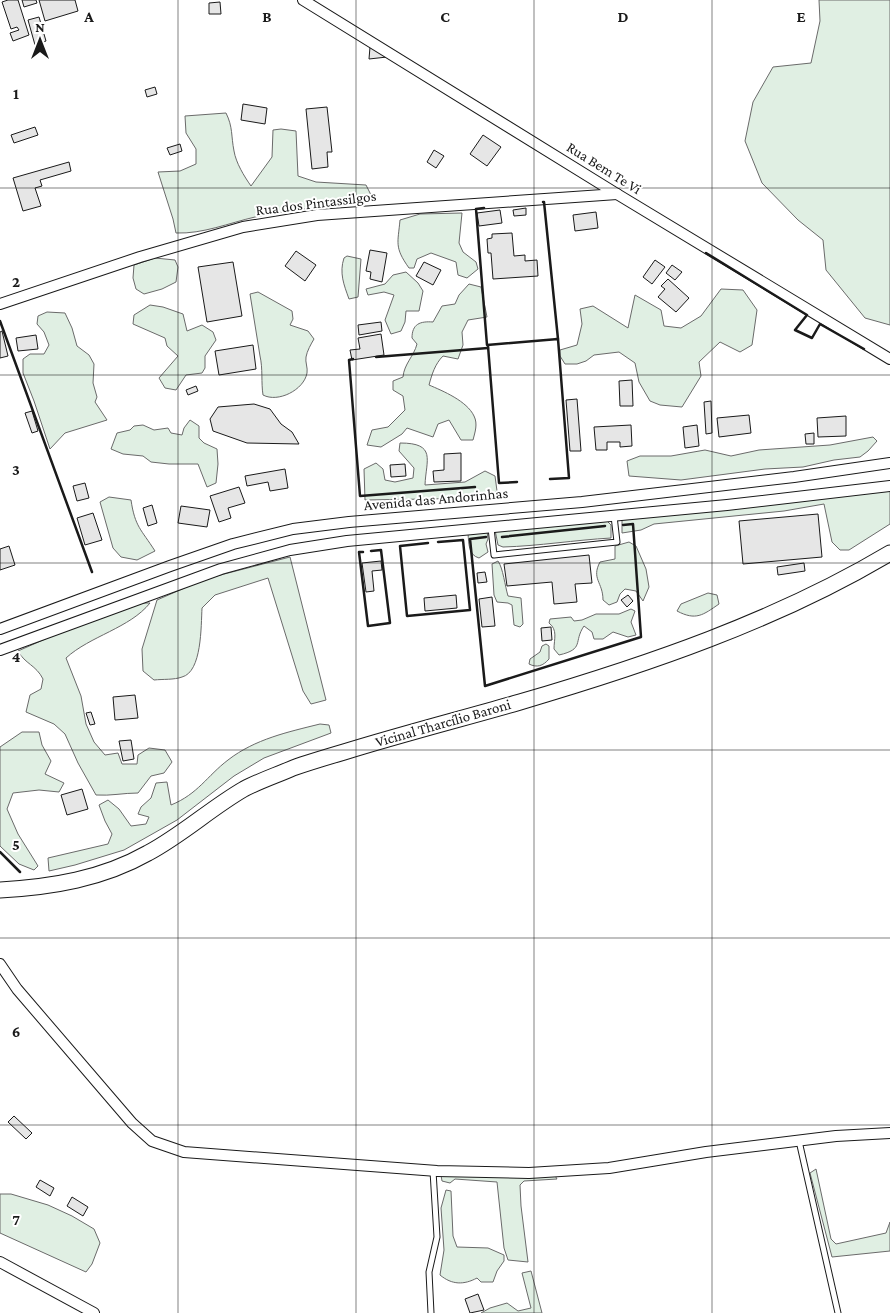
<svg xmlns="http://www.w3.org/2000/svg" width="890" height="1313" viewBox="0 0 890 1313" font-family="'Crimson Pro',serif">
	<rect width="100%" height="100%" fill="#fff"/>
	<g fill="#e0efe3" stroke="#6a6a6a">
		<polygon points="819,0 890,0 890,325 865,318 826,270 823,240 798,220 762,183 745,141 753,102 773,67 811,63 820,21"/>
		<path d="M226,113C233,127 231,136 234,151C236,163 244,176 251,186L272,157L273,130L281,129L296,131L298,176L316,182L366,185L371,195L367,202C329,206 292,209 255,217C229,223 203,234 176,233L173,219L158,172L180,171L196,164V149L186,133L185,116Z"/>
		<path d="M462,213L459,243L463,252L476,262L478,269L467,278L458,275L456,262L431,253L417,259L414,268H409C394,247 398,243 400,220L420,214Z"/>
		<path d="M347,256L361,259L358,297L349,299C344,285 339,273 344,258Z"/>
		<polygon points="155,258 175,260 178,267 176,282 162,289 144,294 136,289 133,278 134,265"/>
		<polygon points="406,272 418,283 423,291 419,311 406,311 405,322 401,331 391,334 385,320 394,295 384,292 368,295 366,289 385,284 393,275"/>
		<path d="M469,284L481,287L487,317L468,320L462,332L463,345L458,359L443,356C435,364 432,374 429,385C443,391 467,401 474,416C478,424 475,432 473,440H461L449,420L438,424L433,437L407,428L402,434L381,447L367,445L372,430L388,427L405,410L403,396L393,390V381L403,377C404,364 414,356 417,344L412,338C412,324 420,321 433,322L442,306L455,304L459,295Z"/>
		<polygon points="721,289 743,290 757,310 752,345 740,352 720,342 699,362 701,376 682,407 660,405 650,401 639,382 635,363 619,352 594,355 586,361 577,364 565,364 560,356 560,350 577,345 582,324 580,309 593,306 628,328 635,295 661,310 664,326 681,328 701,316"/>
		<path d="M258,292L292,311L293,319L290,325L308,331L314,339C311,344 307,351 306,357C305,362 308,368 307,373C304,390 278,403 263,395C261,382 263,369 260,356C257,335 253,315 250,294Z"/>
		<polygon points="150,305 163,307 183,314 187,331 202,325 213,332 216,340 205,356 205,368 202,373 186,375 176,390 165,388 159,378 178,356 167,346 165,338 133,324 134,315"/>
		<polygon points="47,312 65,313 72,328 77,346 89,355 94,364 93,383 97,397 95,402 107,420 65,433 50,449 34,401 23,373 23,359 30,354 44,354 49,345 44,332 37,324 38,316"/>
		<polygon points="190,420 199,426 199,438 204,443 217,449 218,464 216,483 207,487 198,464 169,464 151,462 143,456 123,454 111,449 117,433 130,430 134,426 143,425 154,430 168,428 171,433 182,435 184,428"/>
		<polygon points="873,437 877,441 868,451 860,457 834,460 803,467 765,469 681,480 629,476 627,461 640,456 671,456 705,450 731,456 759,450 830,445"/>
		<path d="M400,443C437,443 426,460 425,485L465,482L485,471L495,476L497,491L487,498L365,500L364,469L376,463L383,469L385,480L395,482L413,478L414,468L399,451Z"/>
		<polygon points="890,490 890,524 849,550 840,550 832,542 824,504 784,511 654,524 641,530 622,533 622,519"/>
		<path d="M109,497L131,500C135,527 141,529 155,551L137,560L121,557L113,548L100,502Z"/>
		<path d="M605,519L611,525V538C575,540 539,546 503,547L498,545L495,530Z"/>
		<path d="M487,531L488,539L486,544L488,552L479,558C468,555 469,543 468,534Z"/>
		<path d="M629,542L636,546L646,569L649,587L643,601L636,591L625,589L620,594L617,602L609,605L603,600C603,582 591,579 600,562L615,559V546Z"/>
		<path d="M290,557L326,700L311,704L303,691L268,578L215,595L202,608C201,626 202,672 182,677C174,680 163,679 154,680L143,671L142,649L157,600L205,579Z"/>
		<path d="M498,561C503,568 505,586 508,596L521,598L523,624L520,627L514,625L512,605L508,603L497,602L494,595L492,564Z"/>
		<path d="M708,593L717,595L719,604C703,615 696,621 677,611L681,604Z"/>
		<path d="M142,603H150C130,628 90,636 66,658L81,696L86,724L94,742L105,755L118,753L122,764H137L138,755L149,748L165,750L172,762L164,773L151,776L138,793C123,793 111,796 96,795L78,763L65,734L54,724L26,712L30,695L41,689L43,679C36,665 25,664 18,651L52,636Z"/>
		<path d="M631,609L635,611L631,622L636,635L628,637L613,632L603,639H594L592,632L584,626C573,642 585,649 559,655L554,649C554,639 558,630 549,623L550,619L571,617L574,621L582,620L596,614H619Z"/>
		<path d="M546,644L549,646V659C543,666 537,668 529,664L530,659L540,652L542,646Z"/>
		<path d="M320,724L329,725L331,733L264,758L234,776L177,820L124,850L75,865L49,871L48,858L108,844L112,834L105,821L99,805L108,800L119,809L131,826L146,824L149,817L138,814L141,807L151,798L156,783L167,782L171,805C198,794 207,776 228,760C255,739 288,732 320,724Z"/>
		<polygon points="22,732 39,732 42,745 51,761 45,774 64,783 59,792 39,790 13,793 7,809 18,834 38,866 34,870 19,864 0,846 0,747"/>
		<polygon points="816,1169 831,1239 836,1244 886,1233 890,1222 890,1251 832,1257 810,1173"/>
		<polygon points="554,1174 557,1179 524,1181 520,1185 521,1206 528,1262 508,1260 504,1248 497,1182 455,1179 450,1183 442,1181 441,1175"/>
		<path d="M446,1190L451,1191L453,1236L457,1247L488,1248L504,1255V1261L497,1271L493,1282H481L477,1278C464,1285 452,1285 440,1275L444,1250L441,1208Z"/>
		<polygon points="0,1194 11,1194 48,1205 72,1216 94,1229 100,1243 92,1264 86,1272 0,1233"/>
		<polygon points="531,1271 542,1313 481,1313 490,1308 507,1303 518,1311 531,1308 522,1273"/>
	</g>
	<g fill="#e6e6e6" stroke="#1a1a1a">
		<polygon points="8,0 18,0 29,35 13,41 10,33 19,30 17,27 11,29 2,2"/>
		<polygon points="22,0 36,0 37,3 24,7"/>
		<polygon points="39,0 75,0 78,11 45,21"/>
		<polygon points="220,2 221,14 209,14 209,3"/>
		<polygon points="39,17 46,41 35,45 28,20"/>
		<polygon points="370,47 387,57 369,59"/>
		<polygon points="155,87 157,94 147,97 145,90"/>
		<polygon points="243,104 267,108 265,124 241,120"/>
		<polygon points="327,107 332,152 327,152 328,167 312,169 306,109"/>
		<polygon points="35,127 38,135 14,143 11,135"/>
		<polygon points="483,135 501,147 487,166 470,154"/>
		<polygon points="180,144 182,151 170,155 167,148"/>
		<polygon points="434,150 444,156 436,168 427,162"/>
		<polygon points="69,162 71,171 40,180 42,186 35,188 41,206 23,211 13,178"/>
		<polygon points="526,208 526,215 514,216 513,210"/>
		<polygon points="500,210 502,223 479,226 477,213"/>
		<polygon points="596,212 598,228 575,231 573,215"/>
		<polygon points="512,233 514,256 525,255 525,261 537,260 538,276 493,279 491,253 488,253 487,239 492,238 492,234"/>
		<polygon points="370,250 387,253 382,282 370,279 371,272 366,271"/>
		<polygon points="296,251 316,265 305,281 285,266"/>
		<polygon points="655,260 665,267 652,284 643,277"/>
		<polygon points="233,262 242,316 207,322 198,267"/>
		<polygon points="424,262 441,270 433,285 416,276"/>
		<polygon points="672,265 682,272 675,280 666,273"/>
		<polygon points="668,279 689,298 676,312 658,297 665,289 661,286"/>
		<polygon points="381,322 382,331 359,335 358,325"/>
		<polygon points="2,331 8,356 0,358 0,332"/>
		<polygon points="381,334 384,355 352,360 350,350 360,349 358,338"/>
		<polygon points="36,335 38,349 18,351 16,338"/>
		<polygon points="253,345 256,369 219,375 215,351"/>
		<polygon points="632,380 633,406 620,406 619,381"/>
		<polygon points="196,386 198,391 188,395 186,390"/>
		<polygon points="577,399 581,451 570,451 566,400"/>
		<polygon points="711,401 712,433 706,434 704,402"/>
		<polygon points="254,404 270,409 281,424 292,432 299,444 247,443 213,431 210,419 218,407"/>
		<polygon points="32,411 38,431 32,433 25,413"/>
		<polygon points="749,415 751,433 719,437 717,418"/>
		<polygon points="846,416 846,436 818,437 817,418"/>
		<polygon points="631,425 632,446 620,447 620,442 607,442 607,450 596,450 594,427"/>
		<polygon points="697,425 699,446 685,448 683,427"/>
		<polygon points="814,433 814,444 806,444 805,434"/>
		<polygon points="461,453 461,481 434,482 433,471 444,470 444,454"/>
		<polygon points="405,464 406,476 391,477 390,465"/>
		<polygon points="285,469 288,488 270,491 268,482 247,486 245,476"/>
		<polygon points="85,483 89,498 77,501 73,486"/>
		<polygon points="239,487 245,503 228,508 231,518 219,522 210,496"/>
		<polygon points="152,505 157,523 148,526 143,508"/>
		<polygon points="181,506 210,510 207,527 178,523"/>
		<polygon points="93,513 102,540 85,545 77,518"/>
		<polygon points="818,514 822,557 743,564 739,521"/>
		<polygon points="9,546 15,565 0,570 0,549"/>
		<polygon points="589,555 592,583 575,584 577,602 554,604 552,582 507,586 504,564"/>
		<polygon points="381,561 382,570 372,571 374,591 366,592 362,563"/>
		<polygon points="804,563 805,571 778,575 777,567"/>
		<polygon points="485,572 487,582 478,583 477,573"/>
		<polygon points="456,595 457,608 425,611 424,598"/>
		<polygon points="628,595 633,601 627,607 621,600"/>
		<polygon points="492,597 495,626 482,627 479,599"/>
		<polygon points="551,627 552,640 542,641 541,628"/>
		<polygon points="135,695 138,718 115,720 113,697"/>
		<polygon points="91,712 95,724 90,725 86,713"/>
		<polygon points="131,740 134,759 123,761 119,741"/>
		<polygon points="82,789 88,809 67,815 61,795"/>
		<polygon points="14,1116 32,1133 26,1139 8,1122"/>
		<polygon points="40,1180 54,1188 50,1196 36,1187"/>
		<polygon points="72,1197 88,1207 83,1216 67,1206"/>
		<polygon points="478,1294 484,1310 470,1313 465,1299"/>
	</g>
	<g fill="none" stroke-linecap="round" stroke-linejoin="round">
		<g stroke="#1a1a1a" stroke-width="7">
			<g id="lane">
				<polyline points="491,528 494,555 617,542 614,516"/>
				<polyline points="799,1141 838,1313"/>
				<polyline points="431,1313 429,1272 437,1237 433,1171"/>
			</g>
		</g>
		<g stroke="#1a1a1a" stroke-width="12">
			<g id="street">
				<polyline points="303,0 617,194 890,359"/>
				<polyline points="0,304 140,257 243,227 317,215 617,194"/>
				<polyline points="0,629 170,566 233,544 293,529 349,522 582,502 794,477 890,463"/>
				<polyline points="0,650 221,569 290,550 347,541 727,505 890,486"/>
				<polyline points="0,964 17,989 132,1123 152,1141 184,1152 437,1171 529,1173 609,1168 706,1152 836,1136 890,1133"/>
				<polyline points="0,1262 94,1313"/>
			</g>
		</g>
		<g stroke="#1a1a1a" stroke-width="17">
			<path id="secondary" d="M0,890C52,887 102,879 148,853C182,835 211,808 244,789C259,781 277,775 293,768C310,762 327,757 344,752C402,734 461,719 520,702C646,665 776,621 890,553"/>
		</g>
		<use href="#lane" stroke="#fff" stroke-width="5"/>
		<use href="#street" stroke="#fff" stroke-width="10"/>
		<use href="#secondary" stroke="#fff" stroke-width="15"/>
		<g stroke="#1a1a1a" stroke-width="2.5">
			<polyline points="484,208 476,209 487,345 558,339 544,202 543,202"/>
			<polyline points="706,253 807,315 795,330 812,338 820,324 864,349"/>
			<polyline points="0,321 92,572"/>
			<polyline points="488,346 499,483 517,482"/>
			<polyline points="376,357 488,348"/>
			<polyline points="353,359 349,360 360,496 475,487"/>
			<polyline points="550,479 569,478 558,339 556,339"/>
			<polyline points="486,537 470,539 485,686 641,637 633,524 623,525"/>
			<polyline points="502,537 605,526"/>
			<polyline points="428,543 400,546 407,616 470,610 463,540 438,542"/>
			<polyline points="363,552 359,552 368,626 390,623 381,550 371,551"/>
			<polyline points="0,852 20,872"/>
		</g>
	</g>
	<path fill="none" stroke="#1a1a1a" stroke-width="1" stroke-opacity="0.55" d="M178,0V1313M356,0V1313M534,0V1313M712,0V1313M0,188H890M0,375H890M0,563H890M0,750H890M0,938H890M0,1125H890"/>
	<g text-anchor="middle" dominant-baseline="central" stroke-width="4" stroke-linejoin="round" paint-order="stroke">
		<g font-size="15" fill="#1a1a1a" stroke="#fff">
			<text transform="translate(604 168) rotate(32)">Rua Bem Te Vi</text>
			<text transform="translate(316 203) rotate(-7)">Rua dos Pintassilgos</text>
			<text transform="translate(436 499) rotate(-5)">Avenida das Andorinhas</text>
			<text transform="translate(443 723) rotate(-16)">Vicinal Tharcílio Baroni</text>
		</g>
	</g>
	<g font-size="16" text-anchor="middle" font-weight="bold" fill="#1a1a1a" stroke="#fff" stroke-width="4" stroke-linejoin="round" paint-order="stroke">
		<text x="89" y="22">A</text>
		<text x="267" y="22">B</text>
		<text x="445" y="22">C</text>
		<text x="623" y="22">D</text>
		<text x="801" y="22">E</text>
		<text x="16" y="99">1</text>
		<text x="16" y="287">2</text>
		<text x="16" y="475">3</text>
		<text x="16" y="662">4</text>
		<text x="16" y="850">5</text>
		<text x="16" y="1037">6</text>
		<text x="16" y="1225">7</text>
	</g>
	<g transform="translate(40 40)" stroke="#ffffff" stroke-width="4" paint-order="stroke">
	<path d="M0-4L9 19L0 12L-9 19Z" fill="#1a1a1a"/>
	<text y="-8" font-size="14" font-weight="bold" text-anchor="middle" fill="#1a1a1a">N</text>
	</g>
</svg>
